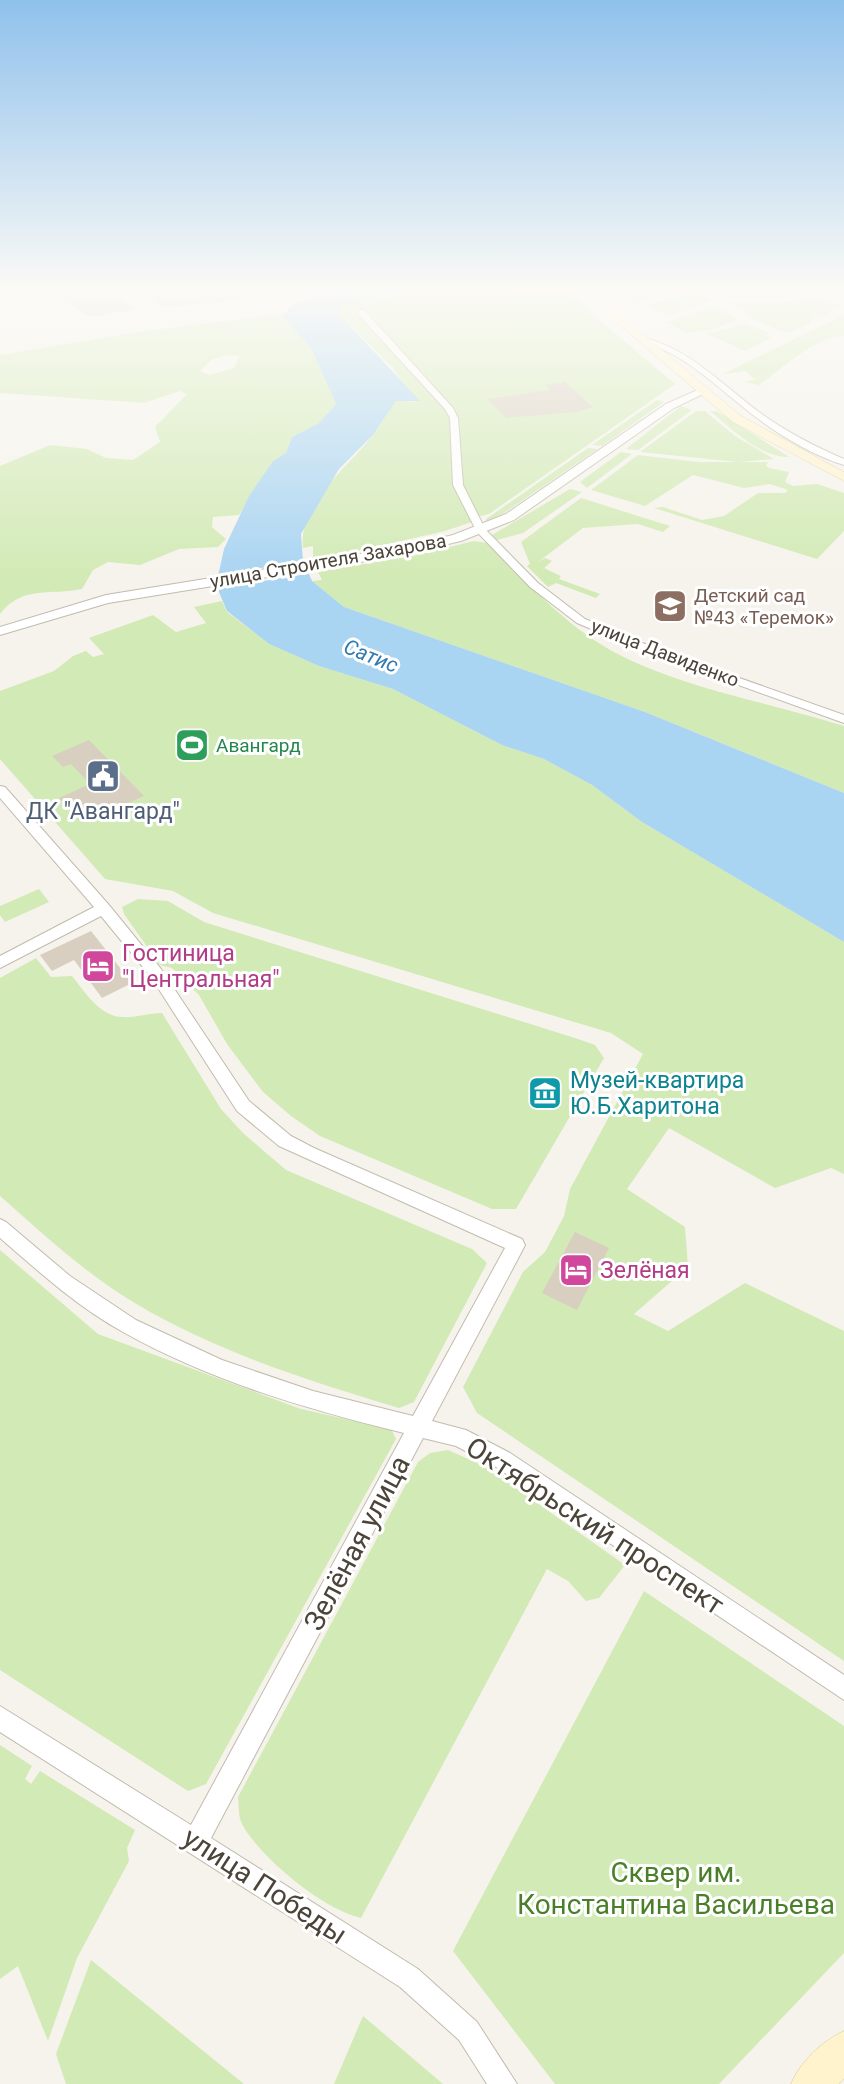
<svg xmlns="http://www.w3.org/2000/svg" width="844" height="2084" viewBox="0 0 844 2084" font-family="Roboto,sans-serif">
	<rect width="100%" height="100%" fill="#f6f3ec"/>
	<g fill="#d2eab5" fill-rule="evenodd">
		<path d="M420,288H566L590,312L675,384L489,514L477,517L478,520L445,531L313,561V546L303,548C298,503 347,469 372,436C381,425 388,412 396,400L415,402L393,368L338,313L344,304L384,298Z"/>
		<polygon points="626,288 692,288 634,302 625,294"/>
		<polygon points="693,288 844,288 832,294 844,301 813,290 783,298 719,297"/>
		<polygon points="690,292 713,299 667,317 648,305"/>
		<polygon points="816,296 844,307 829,310 828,314 811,319 811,323 787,333 756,321 742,312 750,310 737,308 728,302 788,303"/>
		<polygon points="716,306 738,320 710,330 685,333 668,322"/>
		<path d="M283,314L289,325L311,348L336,404L319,423L292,437L286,453L273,461L239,515L213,517L212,527L226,539L218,547L179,549L140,565L108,562L93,570L82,589C52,596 23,584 0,614V466L50,445L87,449L106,458L133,460L160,442L155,427L187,394L180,391L144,403L0,393V355L144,331ZM227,355L240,356L234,368L210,375L200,371L211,360Z"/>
		<path d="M844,315V336C817,334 780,371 759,385L744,382L755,380L746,371L723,374Z"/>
		<polygon points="744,324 769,333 764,335 771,338 745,351 707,334"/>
		<polygon points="657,400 664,402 602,446 592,445"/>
		<polygon points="681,406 692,410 638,450 626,449"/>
		<polygon points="696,411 705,411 735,436 774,459 738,462 640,452"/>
		<path d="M710,411H717L789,457C761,458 730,428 710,411Z"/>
		<polygon points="588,448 598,449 485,526 486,519"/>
		<polygon points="621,452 632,454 587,488 580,482"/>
		<polygon points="638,455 699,462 768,462 766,466 769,468 789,472 785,482 793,486 817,484 844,493 844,531 817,559 654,508 663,507 702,520 724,516 758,493 785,493 788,490 770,484 744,488 693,475 645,506 591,490"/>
		<polygon points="570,489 582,492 523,533 497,540 492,535"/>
		<polygon points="581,498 670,526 663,532 638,524 583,528 538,562 545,558 552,561 544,568 561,576 559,579 600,594 596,598 556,583 548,587 527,566 530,564 521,542"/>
		<path d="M474,541L488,543C527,582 565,626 614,652C684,689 768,702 844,726V793L645,712L344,607L312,581L322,580L318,572L417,555Z"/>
		<polygon points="222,601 227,612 269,644 319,666 393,689 502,745 544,759 592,785 642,822 844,942 844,1174 831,1168 775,1188 669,1128 627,1189 685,1227 688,1267 634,1314 668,1331 745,1283 844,1331 844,1661 477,1413 463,1387 523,1272 545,1252 564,1216 570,1189 643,1054 611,1033 213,913 173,891 105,879 0,759 0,691 54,671 73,656 86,651 93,657 104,654 89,638 153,615 176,632 206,623 194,607"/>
		<polygon points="39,889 49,902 5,922 0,915 0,906"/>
		<polygon points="138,899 168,901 204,922 578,1039 595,1045 604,1058 516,1209 492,1209 320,1136 291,1116 263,1092 227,1044 199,995 172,968 160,965 124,914 122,907"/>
		<path d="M36,958L51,977L72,976C85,992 100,1017 123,1017C135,1018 149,1013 162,1013L221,1109L243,1133L286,1170L472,1249L487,1263L414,1402L399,1408C306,1380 217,1352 133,1302C85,1273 42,1233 0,1196V978Z"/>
		<polygon points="0,1250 98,1334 301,1409 391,1429 396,1439 206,1784 188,1791 0,1670"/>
		<path d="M448,1450L486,1467L625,1565L599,1598L586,1601L568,1581L547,1569L361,1918C324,1910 260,1858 242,1824C238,1816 239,1805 238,1797L418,1462L430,1453Z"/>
		<polygon points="644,1591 844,1726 844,1953 719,2084 555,2084 453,1951"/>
		<polygon points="0,1745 32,1766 25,1779 31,1784 40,1771 135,1830 127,1848 129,1861 77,1958 48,2041 18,1966 0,1979"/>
		<polygon points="91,1960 244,2084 66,2084 56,2054"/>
		<polygon points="363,2016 443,2084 334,2084"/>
	</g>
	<polygon fill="#a9d4f2" points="348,288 420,288 384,298 344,304 338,313 420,401 396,401 373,435 339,469 301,534 303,561 312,581 344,607 645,712 844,793 844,942 642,822 592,785 544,759 502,745 393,689 319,666 269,644 227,611 216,585 224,549 249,496 273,461 286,453 292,437 319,423 336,404 311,348 289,325 283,314 296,303"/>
	<polygon fill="#f6f3ec" points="307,561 313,573 214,589 213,586 215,575"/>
	<g fill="#d8cfc1">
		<polygon points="42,288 98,288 137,309 91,317"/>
		<polygon points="143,288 268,288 268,293 214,303 159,307"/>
		<polygon points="565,382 593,407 576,412 506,418 487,399 550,390 545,385"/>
		<polygon points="89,740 144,796 82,823 59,798 90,784 71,764 63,767 52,756"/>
		<polygon points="91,931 132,983 102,998 74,960 52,971 40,955"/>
		<polygon points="575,1232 609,1248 577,1310 542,1293"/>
	</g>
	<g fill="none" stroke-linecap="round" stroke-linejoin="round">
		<g stroke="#c2bbae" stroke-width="2">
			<g id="minor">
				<polygon points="11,288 24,288 0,294 0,290"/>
				<polygon points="358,310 364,310 453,408 458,418 463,485 485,529 538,583 585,619 652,647 844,715 844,723 644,651 577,623 530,587 477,532 453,485 450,418 445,409 358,314"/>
				<path d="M642,337C690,349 720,383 759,412C785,431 814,446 844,459V465C806,453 768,428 738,403C707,378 679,351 639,341Z"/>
				<path d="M0,786L5,787L109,905L161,969L249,1101L291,1136L314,1148L522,1239L525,1245L522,1251L432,1421L466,1430L510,1453L844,1675V1700L496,1467L456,1446L423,1438L211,1838L418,1969L477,2022L517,2084H487L459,2040L400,1987L0,1732V1706L191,1825L404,1433C307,1409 210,1381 123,1332C78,1307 39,1272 0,1238V1219L6,1222L70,1276L136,1320L222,1360L313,1391L413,1416L505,1248L279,1146L237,1111L151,977L101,916L0,968V956L94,907L0,798Z"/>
			</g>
		</g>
		<g stroke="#c2bbae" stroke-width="2">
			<polygon id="tertiary" points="700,389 709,391 674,408 514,520 461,541 397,556 108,603 0,635 0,627 106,595 397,548 453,535 506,514 666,404"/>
		</g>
		<g stroke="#d6c79b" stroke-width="1">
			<g id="secondary">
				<polygon points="577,288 588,288 741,416 844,472 844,481 733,422"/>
				<path d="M844,2031V2079L839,2084H791C800,2062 822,2041 844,2031Z"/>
			</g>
		</g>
		<use href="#minor" fill="#fff" fill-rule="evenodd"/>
		<use href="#tertiary" fill="#fff" fill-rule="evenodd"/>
		<use href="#secondary" fill="#fff3cd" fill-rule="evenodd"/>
	</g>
	<linearGradient id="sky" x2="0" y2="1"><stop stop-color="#8fc1ec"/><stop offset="0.5" stop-color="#fbfaf6"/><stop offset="1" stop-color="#fbfaf6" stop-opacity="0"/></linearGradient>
	<rect width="844" height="579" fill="url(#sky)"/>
	<defs>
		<g id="school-square" transform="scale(1.75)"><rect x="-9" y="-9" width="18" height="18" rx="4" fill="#8d6e63" stroke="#fff"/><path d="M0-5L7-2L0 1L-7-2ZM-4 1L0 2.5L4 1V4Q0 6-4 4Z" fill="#fff"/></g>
		<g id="stadium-square" transform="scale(1.75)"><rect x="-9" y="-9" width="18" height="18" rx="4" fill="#2e9e5b" stroke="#fff"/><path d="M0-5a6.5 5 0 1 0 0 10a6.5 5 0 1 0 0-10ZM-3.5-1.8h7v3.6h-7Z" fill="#fff"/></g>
		<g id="civic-square" transform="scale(1.75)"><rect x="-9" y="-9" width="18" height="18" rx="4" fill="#5c6f8a" stroke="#fff"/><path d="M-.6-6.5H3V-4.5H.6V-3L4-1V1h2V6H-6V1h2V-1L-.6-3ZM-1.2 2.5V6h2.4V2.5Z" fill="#fff"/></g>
		<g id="hotel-square" transform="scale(1.75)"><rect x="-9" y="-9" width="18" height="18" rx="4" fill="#d1479c" stroke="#fff"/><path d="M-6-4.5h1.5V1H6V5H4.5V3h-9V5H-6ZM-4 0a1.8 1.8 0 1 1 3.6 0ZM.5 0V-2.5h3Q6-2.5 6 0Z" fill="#fff"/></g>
		<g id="museum-square" transform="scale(1.75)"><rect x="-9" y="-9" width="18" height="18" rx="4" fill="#0f9aa8" stroke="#fff"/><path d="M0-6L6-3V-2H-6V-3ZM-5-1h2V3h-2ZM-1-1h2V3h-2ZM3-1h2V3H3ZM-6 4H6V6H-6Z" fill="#fff"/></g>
	</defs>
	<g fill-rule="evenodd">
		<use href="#school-square" x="670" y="606"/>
		<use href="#stadium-square" x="192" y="745"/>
		<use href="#civic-square" x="103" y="776"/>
		<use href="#hotel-square" x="98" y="966"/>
		<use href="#museum-square" x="545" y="1093"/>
		<use href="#hotel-square" x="576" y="1270"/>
	</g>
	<g text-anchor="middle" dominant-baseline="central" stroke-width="6" stroke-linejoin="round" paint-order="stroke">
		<g font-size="19" fill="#4b4439" stroke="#fff">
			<text transform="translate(328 561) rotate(-10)">улица Строителя Захарова</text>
			<text transform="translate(665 653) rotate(21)">улица Давиденко</text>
		</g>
		<g font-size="19" fill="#785e54" stroke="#fff" text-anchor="start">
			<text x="694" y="595">Детский сад<tspan x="694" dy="22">№43 «Теремок»</tspan></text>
		</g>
		<g font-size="19" fill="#27864d" stroke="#fff" text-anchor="start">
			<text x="216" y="745">Авангард</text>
		</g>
		<g font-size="21" font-style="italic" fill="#2e7ab2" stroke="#fff">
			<text transform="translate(371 656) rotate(22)">Сатис</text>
		</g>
		<g font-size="23" fill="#4e5e75" stroke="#fff">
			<text x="103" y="811">ДК "Авангард"</text>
		</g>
		<g font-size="23" fill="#b23c85" stroke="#fff" text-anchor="start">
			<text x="122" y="953">Гостиница<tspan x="122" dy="26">"Центральная"</tspan></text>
			<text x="600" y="1270">Зелёная</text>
		</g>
		<g font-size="23" fill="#0d838f" stroke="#fff" text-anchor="start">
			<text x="570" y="1080">Музей-квартира<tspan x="570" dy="26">Ю.Б.Харитона</tspan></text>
		</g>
		<g font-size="28" fill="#4b4439" stroke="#fff">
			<text transform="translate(595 1526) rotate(33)">Октябрьский проспект</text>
			<text transform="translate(357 1543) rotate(-62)">Зелёная улица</text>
			<text transform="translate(265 1886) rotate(33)">улица Победы</text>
		</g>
		<g font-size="28" fill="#4a7f2a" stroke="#fff">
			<text x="676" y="1872">Сквер им.<tspan x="676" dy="32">Константина Васильева</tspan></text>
		</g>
	</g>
</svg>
